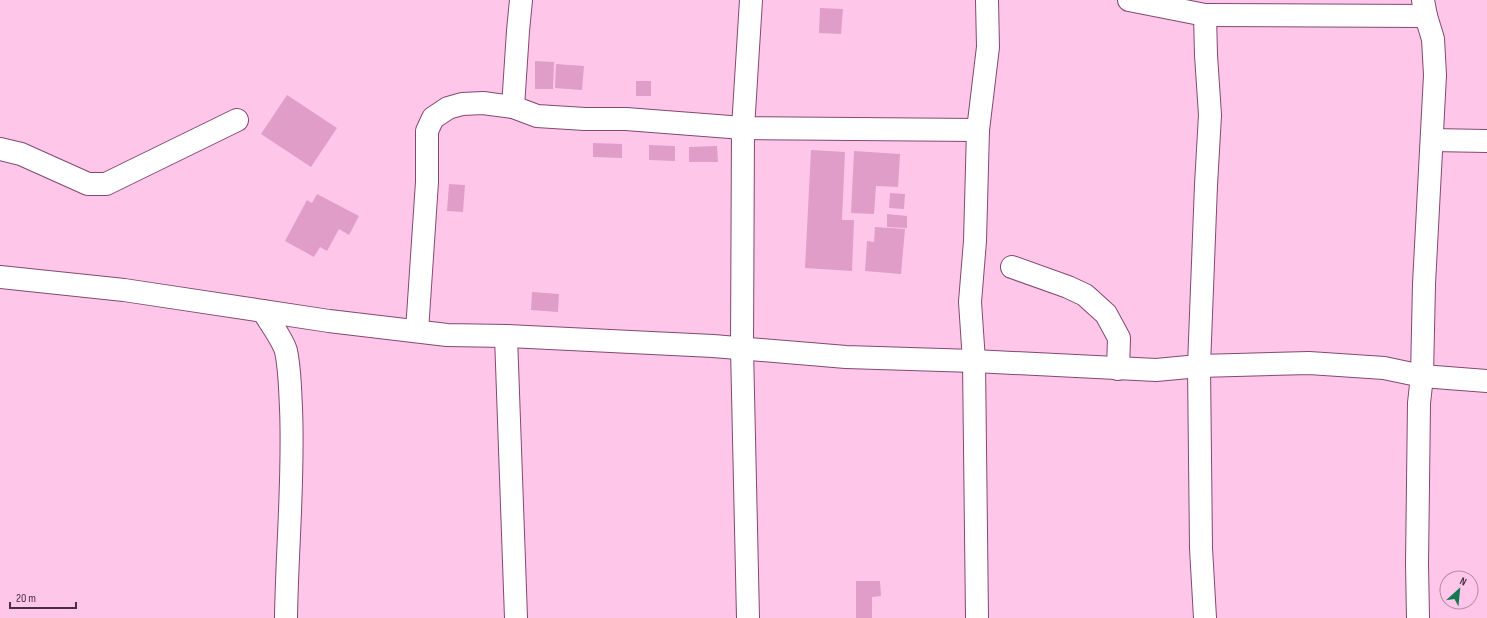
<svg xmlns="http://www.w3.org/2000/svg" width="1487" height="618" viewBox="0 0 1487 618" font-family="'Sofia Sans Condensed',sans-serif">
	<rect width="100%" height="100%" fill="#fec7ea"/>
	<g fill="#df9dc8">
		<polygon points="820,8 843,9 841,34 819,33"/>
		<polygon points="535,61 554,62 553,89 535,89"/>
		<polygon points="556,64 584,66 582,90 555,88"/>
		<rect x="636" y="81" width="15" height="15"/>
		<polygon points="287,95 337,128 311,167 261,134"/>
		<polygon points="593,143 622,144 622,158 593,157"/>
		<polygon points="649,145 675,146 675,161 649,160"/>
		<polygon points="717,146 718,162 689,162 689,147"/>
		<polygon points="811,150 845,152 842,220 854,220 852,271 805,268"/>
		<polygon points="854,151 900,154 898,187 876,186 874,214 851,213"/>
		<polygon points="449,184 465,185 463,212 447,211"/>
		<polygon points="890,193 905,194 904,209 889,208"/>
		<polygon points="317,194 359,216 349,235 339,229 327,251 320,247 314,257 285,241 307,200 312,203"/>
		<polygon points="887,214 907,216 907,228 887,227"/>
		<polygon points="875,227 905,229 901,274 865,271 867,241 874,242"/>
		<polygon points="532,292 559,294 558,312 531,310"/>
		<polygon points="856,581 880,581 881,596 872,597 872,618 856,618"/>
	</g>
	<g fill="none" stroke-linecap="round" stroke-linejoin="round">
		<g stroke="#834870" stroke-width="24">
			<g id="minor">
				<polyline points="1129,0 1205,15 1206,55 1210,115 1206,185 1199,366 1201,548 1205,618"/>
				<polyline points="1205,15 1426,16"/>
				<polyline points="513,107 518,31 521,0"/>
				<polyline points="1432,140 1487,141"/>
				<polyline points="0,149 21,154 88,184 106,184 237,120"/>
				<polyline points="1012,267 1068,287 1085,295 1106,314 1119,338 1118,369"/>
				<polyline points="0,277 124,290 329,321 447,335 506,336 713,346 846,357 974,361 1156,370 1199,366 1309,363 1384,368 1422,376 1487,381"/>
				<path d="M263,311C269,321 283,340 286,351C290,370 290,389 291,408C294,478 287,548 286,618"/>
				<polyline points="417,331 427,182 427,131 433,118 448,108 462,104 483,103 513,107 537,116 585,119 626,119 743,128 978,130"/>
				<polyline points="506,336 516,618"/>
				<polyline points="748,618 742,348 743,128 751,0"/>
				<polyline points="977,618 974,361 970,302 975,241 978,130 988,47 987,0"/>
				<polyline points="1418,618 1417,564 1419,403 1422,376 1424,284 1435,75 1433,39 1426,16 1423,0"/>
			</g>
		</g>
		<use href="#minor" stroke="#fff" stroke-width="22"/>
	</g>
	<g transform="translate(1459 590) rotate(27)"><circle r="19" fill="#fec7ea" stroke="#b68aa6"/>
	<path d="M0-3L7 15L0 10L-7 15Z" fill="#147851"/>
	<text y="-6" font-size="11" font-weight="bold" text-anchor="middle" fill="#492e40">N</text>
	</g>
	<path d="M10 602v6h66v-6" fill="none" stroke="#492e40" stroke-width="2"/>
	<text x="16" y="602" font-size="12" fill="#492e40" stroke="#fec7ea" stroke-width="3" paint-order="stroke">20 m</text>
</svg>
